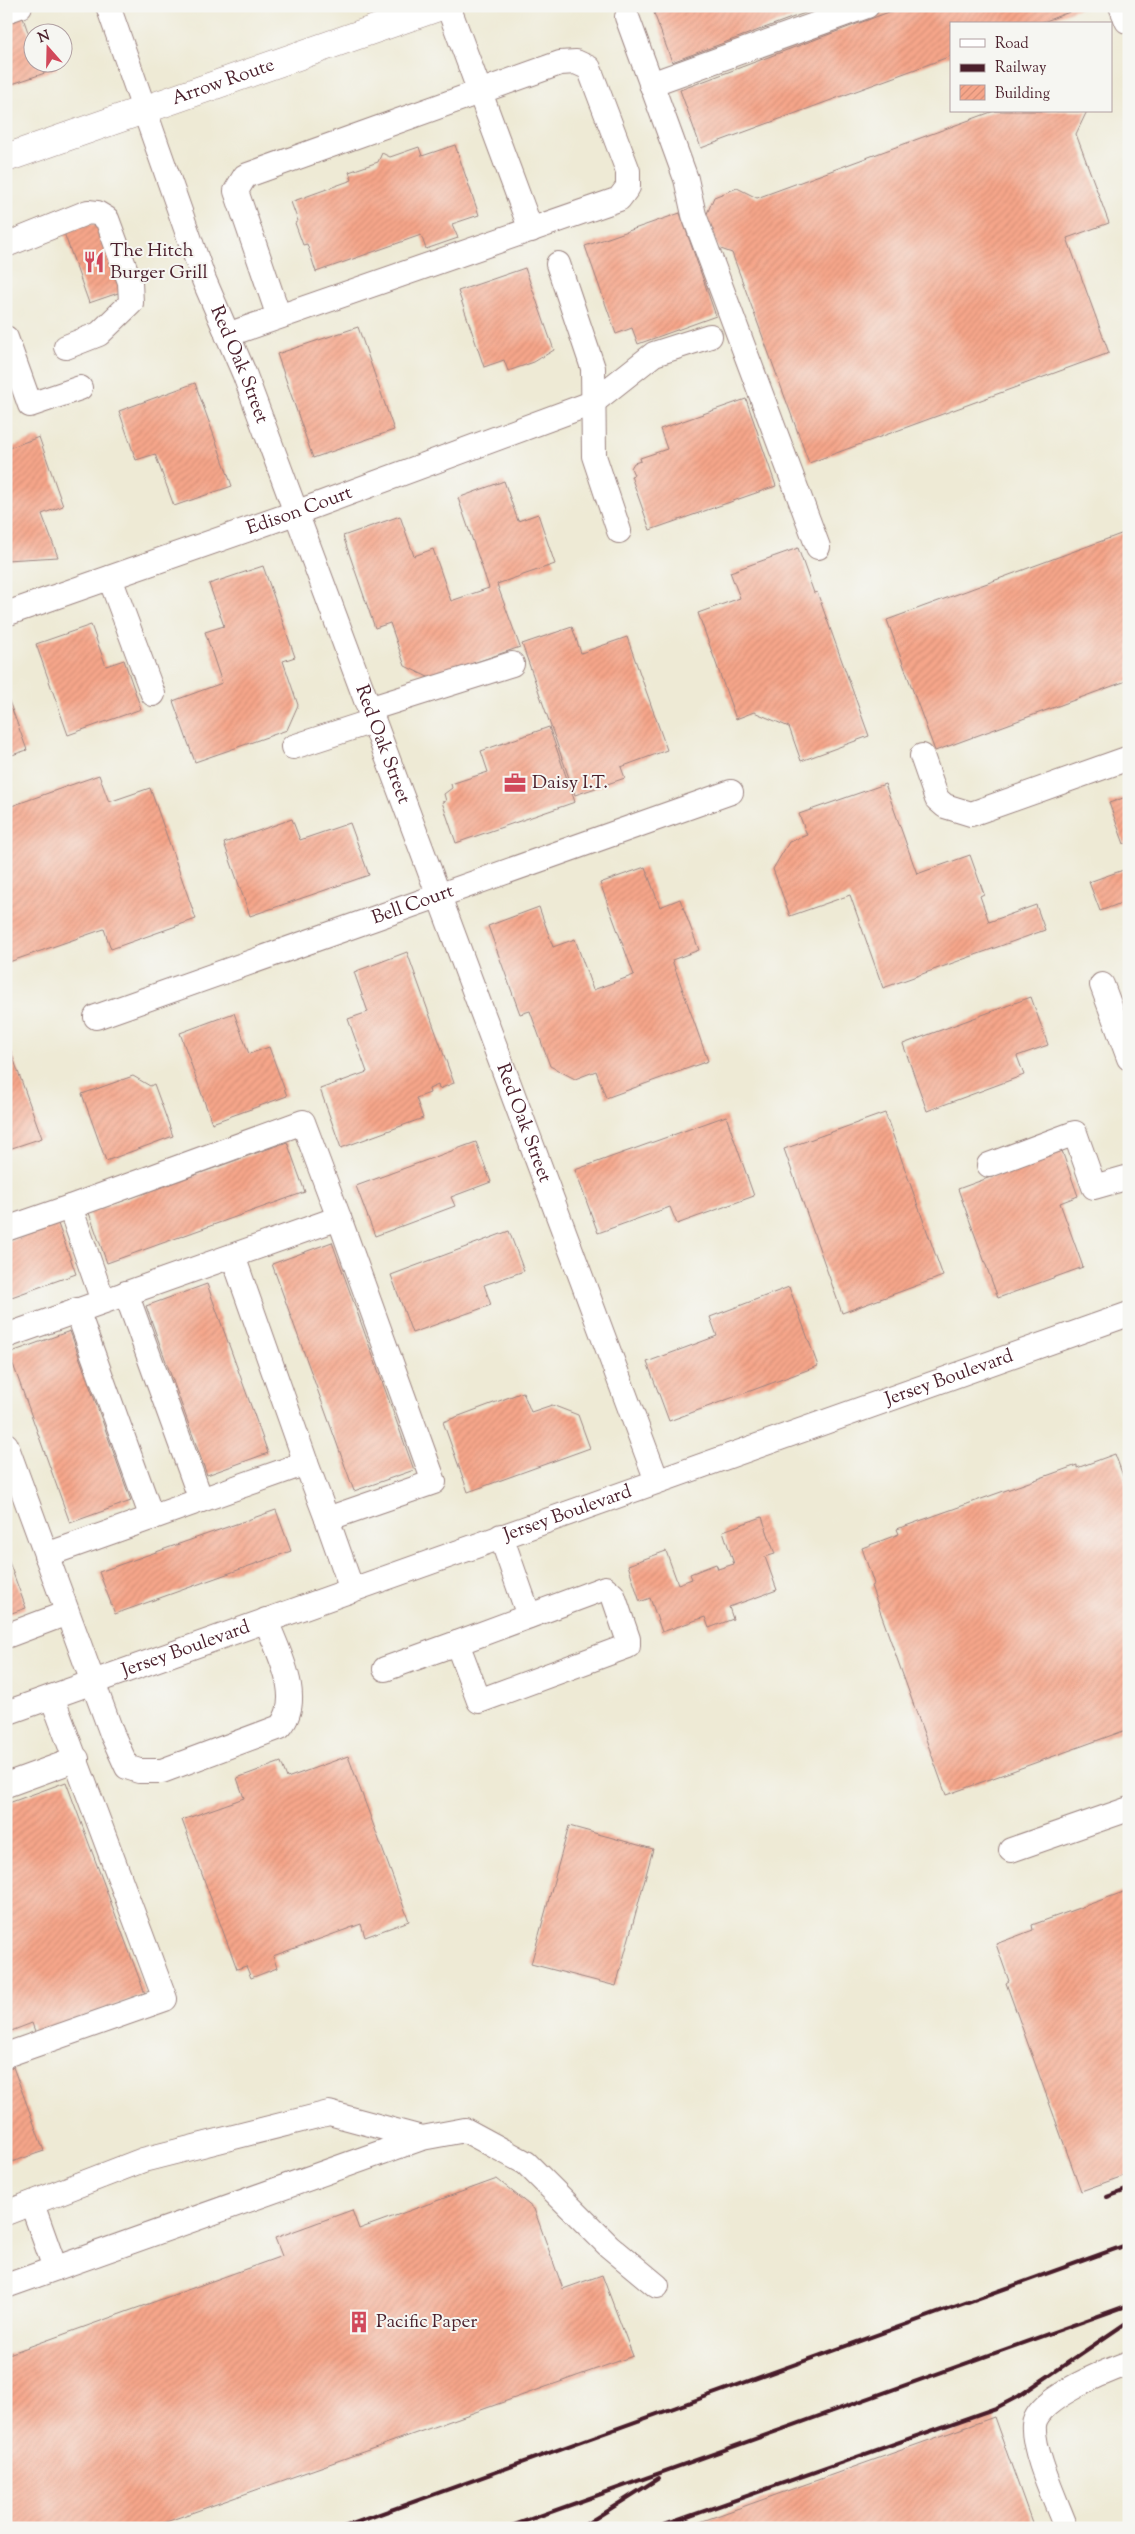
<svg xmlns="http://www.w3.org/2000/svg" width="1135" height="2534" viewBox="0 0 1135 2534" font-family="'Sorts Mill Goudy',serif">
	<defs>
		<pattern id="building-hatch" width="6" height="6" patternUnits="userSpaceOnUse" patternTransform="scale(1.25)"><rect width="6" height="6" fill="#f6a68a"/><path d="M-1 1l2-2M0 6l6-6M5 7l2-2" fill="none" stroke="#d48e77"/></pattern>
	</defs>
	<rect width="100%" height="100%" fill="#f6f6f2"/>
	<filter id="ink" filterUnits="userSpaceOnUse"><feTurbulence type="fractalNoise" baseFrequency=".02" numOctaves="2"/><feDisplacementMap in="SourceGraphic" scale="10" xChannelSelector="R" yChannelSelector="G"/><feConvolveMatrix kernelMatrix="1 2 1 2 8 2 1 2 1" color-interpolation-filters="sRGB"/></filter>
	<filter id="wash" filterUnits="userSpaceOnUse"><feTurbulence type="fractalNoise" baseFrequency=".0096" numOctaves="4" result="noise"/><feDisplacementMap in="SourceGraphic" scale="20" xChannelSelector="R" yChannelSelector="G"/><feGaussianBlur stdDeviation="1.12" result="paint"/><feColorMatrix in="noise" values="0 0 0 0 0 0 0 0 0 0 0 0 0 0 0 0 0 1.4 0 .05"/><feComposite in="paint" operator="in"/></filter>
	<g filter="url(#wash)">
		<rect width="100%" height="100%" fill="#eeead5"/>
		<g id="blocks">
			<g fill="url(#building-hatch)">
				<polygon points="672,6 824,6 672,62 654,13"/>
				<polygon points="905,6 1085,6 1038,24 951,24 951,56 701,148 680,90"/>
				<polygon points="22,15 29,35 32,33 32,62 55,62 57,69 6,86 6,20"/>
				<polygon points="994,111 1087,111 1076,134 1109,223 1067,238 1109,353 809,463 732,253 718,248 706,216 714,197 737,188 757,198"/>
				<polygon points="455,145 479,215 452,224 458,238 426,249 421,235 316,272 307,244 303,245 295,223 298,221 291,202 352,180 349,172 378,162 382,153 390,157 419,147 422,156"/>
				<polygon points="680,213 716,316 638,344 632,328 616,334 585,246"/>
				<polygon points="82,223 100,225 124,291 89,303 63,230"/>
				<polygon points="525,268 554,350 534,362 508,371 504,360 484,367 458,291"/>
				<polygon points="358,327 394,430 313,458 277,354"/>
				<polygon points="195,383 232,486 174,506 155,454 136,460 119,411"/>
				<polygon points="746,399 776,486 650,530 631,476 634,475 631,468 634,463 641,461 640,458 667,449 660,429"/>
				<polygon points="39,437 63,506 42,514 58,557 6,560 6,449"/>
				<polygon points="504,481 518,521 538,514 555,564 497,584 520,647 430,678 405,666 390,623 375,628 343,536 400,516 414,556 433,549 451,601 489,588 458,498"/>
				<polygon points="1129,531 1129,680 935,751 887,620"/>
				<polygon points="798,548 814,593 817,592 869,736 801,761 789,727 754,712 736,719 698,613 740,598 730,572"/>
				<polygon points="263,566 295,657 283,661 298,705 287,730 195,762 173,701 222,683 205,632 224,626 209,584"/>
				<polygon points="91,625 106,666 124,660 141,709 68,735 36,644"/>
				<polygon points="572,627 581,653 627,637 667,750 621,767 625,778 575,795 522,644"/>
				<polygon points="6,693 27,750 6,757"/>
				<polygon points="549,727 575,802 456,843 442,802 446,801 444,794 452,788 451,784 488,772 481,751"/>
				<polygon points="99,775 109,802 150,788 196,919 111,949 104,929 6,963 6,808"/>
				<polygon points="885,784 917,874 970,855 984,894 980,896 989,922 1036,905 1045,930 883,988 850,895 790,916 773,869 789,842 807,835 799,814"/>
				<polygon points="1129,796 1129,842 1124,844 1109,803"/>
				<polygon points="292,819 300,840 350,823 369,875 250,916 224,843"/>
				<polygon points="645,867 660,907 680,899 699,950 672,960 708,1061 606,1098 596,1071 575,1079 550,1066 530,1011 520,1014 488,926 539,907 553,947 575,939 593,990 634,975 600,883"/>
				<polygon points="1129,868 1129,900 1100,911 1089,882"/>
				<polygon points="407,952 454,1083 439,1089 438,1085 429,1089 430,1093 416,1098 423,1118 341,1148 320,1089 367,1072 348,1019 368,1012 354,972"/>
				<polygon points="1031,997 1048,1045 1017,1056 1024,1075 927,1111 903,1044"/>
				<polygon points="234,1013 249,1054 269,1047 287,1096 212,1123 180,1033"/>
				<polygon points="6,1038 42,1138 6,1150"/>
				<polygon points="133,1076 150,1086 154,1084 173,1136 106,1161 82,1094"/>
				<polygon points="885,1113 943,1276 842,1313 784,1149"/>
				<polygon points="726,1116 754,1196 677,1224 670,1207 598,1233 575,1170"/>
				<polygon points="287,1142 305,1192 107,1263 89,1213"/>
				<polygon points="476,1142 491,1182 451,1197 455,1206 375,1236 356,1186"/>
				<polygon points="1062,1151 1078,1196 1060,1203 1083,1267 998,1298 958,1189"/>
				<polygon points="58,1224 76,1274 6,1299 6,1242"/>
				<polygon points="509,1231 524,1271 484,1285 491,1305 412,1333 391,1275"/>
				<polygon points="332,1242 414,1470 354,1491 272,1264"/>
				<polygon points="207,1284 268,1453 207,1475 146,1306"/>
				<polygon points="789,1287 818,1366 669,1421 647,1362 717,1336 710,1317"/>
				<polygon points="70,1331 131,1501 70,1523 9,1353"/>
				<polygon points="523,1392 531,1412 552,1405 578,1415 590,1448 468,1492 443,1422"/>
				<polygon points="1115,1454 1129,1492 1129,1729 946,1795 871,1586 874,1584 862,1548 899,1534 897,1529 1077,1465 1077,1468"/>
				<polygon points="276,1510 291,1551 115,1614 99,1572"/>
				<polygon points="762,1517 775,1554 765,1557 777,1590 729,1607 733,1619 709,1628 705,1617 662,1632 650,1598 640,1602 628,1565 666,1551 678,1584 692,1579 690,1574 716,1564 718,1569 734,1564 723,1531"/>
				<polygon points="6,1554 26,1608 6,1615"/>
				<polygon points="348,1756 409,1921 365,1937 361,1924 273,1956 277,1968 251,1978 246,1966 237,1969 182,1820 244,1798 237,1778 281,1762 287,1778"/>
				<polygon points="66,1782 145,1994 36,2034 32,2023 6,2033 6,1804"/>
				<polygon points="569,1826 653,1849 616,1986 531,1964"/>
				<polygon points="1129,1890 1129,2174 1081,2191 1006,1983 1009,1981 996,1944 1033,1930 1032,1925"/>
				<polygon points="13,2067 44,2151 6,2164 6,2070"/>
				<polygon points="497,2179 534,2209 563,2289 602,2275 633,2356 149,2528 6,2528 6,2355 282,2256 275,2238 352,2210 359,2229"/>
				<polygon points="994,2417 1034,2528 686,2528 686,2527"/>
			</g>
		</g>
	</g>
	<g filter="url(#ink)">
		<use href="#blocks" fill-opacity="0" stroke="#9c8480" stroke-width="1"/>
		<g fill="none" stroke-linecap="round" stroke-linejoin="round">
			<g stroke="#9c8480" stroke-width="26">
				<g id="minor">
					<path id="s1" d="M108,6L204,280L244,373L657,1481"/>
					<polyline points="448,6 531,230"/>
					<polyline points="1121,6 1127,21"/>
					<polyline points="6,11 20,6"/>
					<polyline points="627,17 686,179 694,215 818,547"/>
					<polyline points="651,84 867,6"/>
					<polyline points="6,245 88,212 97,213 107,219 130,282 131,303 99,334 66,347"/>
					<polyline points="558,264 593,368 594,456 619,531"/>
					<path d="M227,335C358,290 489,245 619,199L628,187V171L589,68L576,62L560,63L245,176L236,191L279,317"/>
					<polyline points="6,338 30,405 80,388"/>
					<polyline points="110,578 153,694"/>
					<path id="s2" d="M6,614L295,513L592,403L654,354L710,336"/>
					<polyline points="369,709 512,664"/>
					<polyline points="293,747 373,721"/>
					<polyline points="922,756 937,799 945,806 971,814 1129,758"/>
					<polyline points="1102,985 1129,1058"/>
					<path id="s3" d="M96,1017L731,792"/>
					<polyline points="989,1165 1075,1133 1094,1187 1129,1177"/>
					<polyline points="70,1207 303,1122 339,1218"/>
					<polyline points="6,1229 70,1207 103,1301"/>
					<polyline points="233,1256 306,1463"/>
					<polyline points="126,1293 201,1500"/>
					<polyline points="77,1310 152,1518"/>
					<polyline points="6,1336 339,1218 434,1482 327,1519 352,1590"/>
					<path d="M6,1445L112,1734L127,1767L139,1771H162L280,1727C305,1698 277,1651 266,1620"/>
					<polyline points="501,1536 529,1616"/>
					<polyline points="46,1555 306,1463 327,1519"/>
					<polygon points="605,1588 613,1595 628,1639 628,1646 479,1701 457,1643"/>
					<polyline points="6,1636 67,1613"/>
					<polyline points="385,1669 457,1643"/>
					<path id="s4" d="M6,1713L1129,1314"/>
					<polyline points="6,1785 77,1759"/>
					<polyline points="1011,1850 1129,1809"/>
					<polyline points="6,2055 165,1999 52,1697"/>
					<polyline points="422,2138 465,2130 526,2163 609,2246 657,2286"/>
					<polyline points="32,2204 55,2268"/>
					<polyline points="6,2213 143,2160 329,2113 422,2138 6,2286"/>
					<path d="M1066,2528C1056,2501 1032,2451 1034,2425C1037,2398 1107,2371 1129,2363"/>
				</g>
			</g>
			<g stroke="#9c8480" stroke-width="29">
				<g id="major">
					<path id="s5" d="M6,158L441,6"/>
				</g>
			</g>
			<use href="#minor" stroke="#fff" stroke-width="24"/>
			<use href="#major" stroke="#fff" stroke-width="28"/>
			<g stroke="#4a1f2b" stroke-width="4">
				<polyline points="1107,2197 1129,2189"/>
				<polyline points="341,2528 1129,2244"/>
				<polyline points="506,2528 1129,2305"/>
				<polyline points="580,2528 659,2478"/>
				<polyline points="656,2528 996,2408 1019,2396 1129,2321"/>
			</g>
		</g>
	</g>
	<defs>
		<g id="restaurant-bare" transform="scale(1.725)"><path d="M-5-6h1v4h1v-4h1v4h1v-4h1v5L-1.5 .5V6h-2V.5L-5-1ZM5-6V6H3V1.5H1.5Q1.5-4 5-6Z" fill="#d1495b" stroke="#f6f6f2" stroke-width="2.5" paint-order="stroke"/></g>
		<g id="office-bare" transform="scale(1.725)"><path d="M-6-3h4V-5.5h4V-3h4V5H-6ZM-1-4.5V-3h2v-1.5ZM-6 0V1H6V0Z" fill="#d1495b" stroke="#f6f6f2" stroke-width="2.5" paint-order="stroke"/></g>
		<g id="building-bare" transform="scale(1.725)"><path d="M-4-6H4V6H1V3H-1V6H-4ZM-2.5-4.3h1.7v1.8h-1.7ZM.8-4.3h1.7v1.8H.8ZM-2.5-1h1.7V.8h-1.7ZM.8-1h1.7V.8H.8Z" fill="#d1495b" stroke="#f6f6f2" stroke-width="2.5" paint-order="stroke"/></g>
	</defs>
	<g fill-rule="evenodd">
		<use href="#restaurant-bare" x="94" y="262"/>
		<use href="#office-bare" x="515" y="783"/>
		<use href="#building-bare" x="359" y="2322"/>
	</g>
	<g text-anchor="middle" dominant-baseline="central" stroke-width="4" stroke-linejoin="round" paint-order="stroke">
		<g font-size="19" fill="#4a1f2b" stroke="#f6f6f2">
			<text stroke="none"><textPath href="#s5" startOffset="230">Arrow Route</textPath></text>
			<text stroke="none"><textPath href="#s1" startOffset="382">Red Oak Street</textPath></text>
			<text stroke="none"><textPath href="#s2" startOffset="311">Edison Court</textPath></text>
			<text stroke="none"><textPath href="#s1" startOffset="788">Red Oak Street</textPath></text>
			<text stroke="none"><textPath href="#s3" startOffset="336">Bell Court</textPath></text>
			<text stroke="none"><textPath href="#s1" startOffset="1192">Red Oak Street</textPath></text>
			<text stroke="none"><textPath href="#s4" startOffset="1001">Jersey Boulevard</textPath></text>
			<text stroke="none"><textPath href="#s4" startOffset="596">Jersey Boulevard</textPath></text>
			<text stroke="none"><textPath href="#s4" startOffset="191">Jersey Boulevard</textPath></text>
		</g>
		<g font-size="19" fill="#4a1f2b" stroke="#f6f6f2" text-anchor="start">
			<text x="110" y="251">The Hitch<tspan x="110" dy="22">Burger Grill</tspan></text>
			<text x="532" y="783">Daisy I.T.</text>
			<text x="376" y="2322">Pacific Paper</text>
		</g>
	</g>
	<rect width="1135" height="2534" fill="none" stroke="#f6f6f2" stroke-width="25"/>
	<rect x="950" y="22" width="162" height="90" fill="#f6f6f2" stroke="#b1a0a2"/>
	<rect x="960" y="39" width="25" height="8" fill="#ffffff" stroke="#b1a0a2"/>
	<text x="995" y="48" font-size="15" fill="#4a1f2b">Road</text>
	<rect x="960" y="64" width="25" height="8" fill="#4a1f2b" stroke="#b1a0a2"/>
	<text x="995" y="72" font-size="15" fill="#4a1f2b">Railway</text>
	<rect x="960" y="85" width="25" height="15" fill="url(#building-hatch)" stroke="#b1a0a2"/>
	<text x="995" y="98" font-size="15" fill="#4a1f2b">Building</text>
	<g transform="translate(48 48) rotate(340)"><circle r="24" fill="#f6f6f2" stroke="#b1a0a2"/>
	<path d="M0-4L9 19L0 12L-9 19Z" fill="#d1495b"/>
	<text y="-8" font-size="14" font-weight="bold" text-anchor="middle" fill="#4a1f2b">N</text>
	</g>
</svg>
